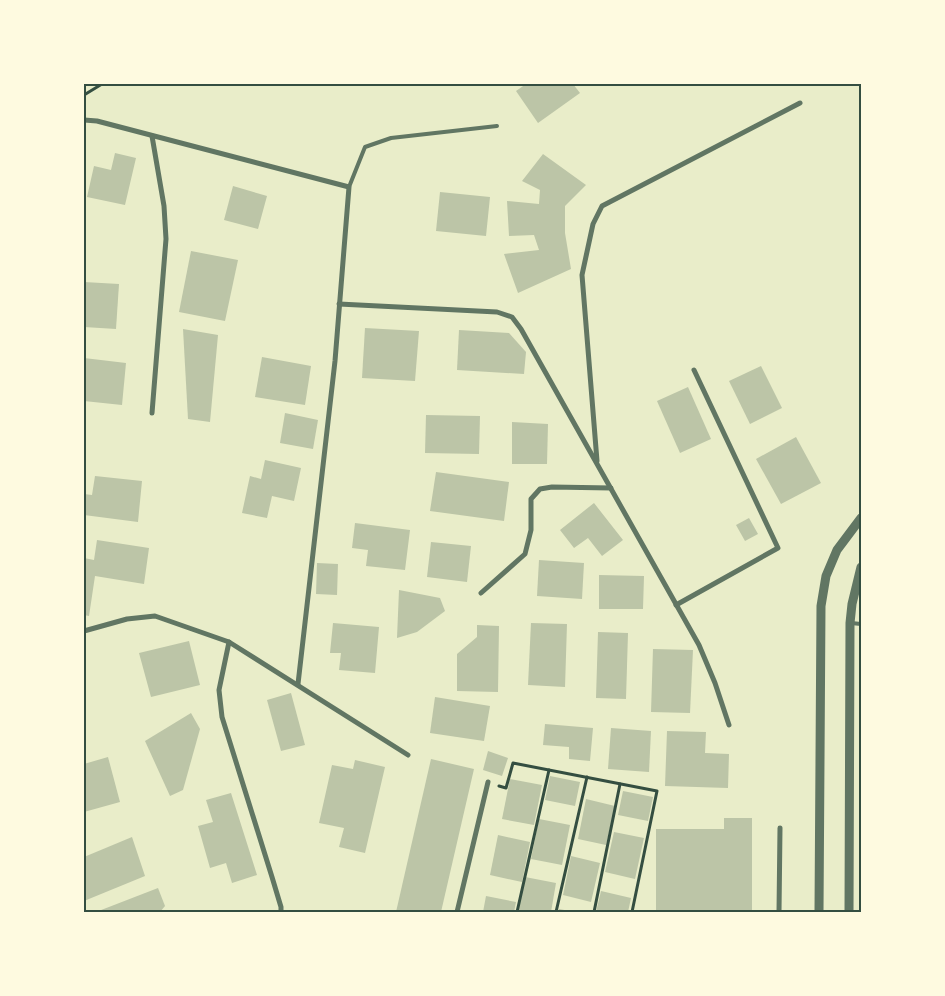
<svg xmlns="http://www.w3.org/2000/svg" width="945" height="996" viewBox="0 0 945 996" font-family="Raleway,sans-serif">
	<rect width="100%" height="100%" fill="#e9edc9"/>
	<g fill="#bcc5a7">
		<polygon points="526,84 573,84 580,93 538,123 516,91"/>
		<polygon points="115,153 136,158 125,205 87,197 94,166 111,170"/>
		<polygon points="543,154 586,185 565,206 565,233 571,269 518,293 504,254 539,250 534,235 509,236 507,201 539,204 540,190 522,181"/>
		<polygon points="233,186 267,196 258,229 224,220"/>
		<polygon points="440,192 490,197 486,236 436,231"/>
		<polygon points="191,251 238,260 225,321 179,312"/>
		<polygon points="84,282 119,284 116,329 84,327"/>
		<polygon points="365,328 419,331 415,381 362,378"/>
		<polygon points="183,329 218,335 210,422 188,419"/>
		<polygon points="459,330 509,333 526,352 524,374 457,370"/>
		<polygon points="262,357 311,366 305,405 255,397"/>
		<polygon points="84,358 126,363 122,405 84,401"/>
		<polygon points="761,366 782,408 750,424 729,381"/>
		<polygon points="688,387 711,439 680,453 657,401"/>
		<polygon points="285,413 318,420 313,449 280,443"/>
		<polygon points="426,415 480,416 479,454 425,453"/>
		<polygon points="512,422 548,424 547,464 512,464"/>
		<polygon points="796,437 821,483 781,504 756,459"/>
		<polygon points="265,460 301,468 294,501 272,496 267,518 242,513 250,476 261,479"/>
		<polygon points="436,472 509,482 504,521 430,511"/>
		<polygon points="95,476 142,481 138,522 84,515 84,494 92,495"/>
		<polygon points="594,503 623,540 602,556 588,538 574,548 560,530"/>
		<polygon points="749,518 758,534 745,541 736,525"/>
		<polygon points="355,523 410,530 405,570 366,566 368,550 352,548"/>
		<polygon points="97,540 149,548 144,584 95,576 89,616 84,615 84,558 94,560"/>
		<polygon points="431,542 471,546 467,582 427,577"/>
		<polygon points="539,560 584,563 582,599 537,596"/>
		<polygon points="317,563 338,564 337,595 316,594"/>
		<polygon points="599,575 644,576 643,609 599,609"/>
		<polygon points="399,590 440,598 445,611 417,632 397,638"/>
		<polygon points="333,623 379,627 375,673 339,670 341,653 330,653"/>
		<polygon points="531,623 567,624 565,687 528,685"/>
		<polygon points="477,625 499,626 498,692 457,691 457,654 477,637"/>
		<polygon points="598,632 628,633 626,699 596,698"/>
		<polygon points="189,641 200,685 151,697 139,653"/>
		<polygon points="653,649 693,650 690,713 651,712"/>
		<polygon points="291,693 305,745 281,751 267,700"/>
		<polygon points="435,697 490,706 484,741 430,733"/>
		<polygon points="191,713 200,729 183,790 170,796 145,741"/>
		<polygon points="545,724 593,728 590,761 569,759 569,747 543,745"/>
		<polygon points="611,728 651,731 649,772 608,769"/>
		<polygon points="667,731 706,732 705,753 729,754 728,788 665,786"/>
		<polygon points="488,751 508,758 502,776 483,770"/>
		<polygon points="108,757 120,802 84,812 84,764"/>
		<polygon points="431,759 474,769 441,912 396,912"/>
		<polygon points="355,760 385,767 365,853 339,847 344,828 319,823 332,765 353,769"/>
		<polygon points="550,776 580,782 575,806 545,800"/>
		<polygon points="510,779 542,785 534,825 502,819"/>
		<polygon points="623,791 653,797 648,821 618,815"/>
		<polygon points="231,793 257,875 232,883 226,863 210,868 198,826 213,822 206,800"/>
		<polygon points="586,799 615,806 606,845 578,839"/>
		<polygon points="724,818 752,818 752,912 656,912 656,829 724,829"/>
		<polygon points="539,819 570,825 562,865 531,859"/>
		<polygon points="614,832 644,838 635,879 605,872"/>
		<polygon points="498,835 530,842 522,882 490,875"/>
		<polygon points="132,837 145,876 84,901 84,857"/>
		<polygon points="571,856 600,863 591,902 563,895"/>
		<polygon points="525,877 556,883 551,912 518,912"/>
		<polygon points="158,888 165,906 160,912 96,912"/>
		<polygon points="601,891 631,898 628,912 596,912"/>
		<polygon points="486,896 516,902 514,912 483,912"/>
		<polygon points="559,909 570,911 570,912 558,912"/>
	</g>
	<g fill="none" stroke-linecap="round" stroke-linejoin="round">
		<g stroke="#344e41" stroke-width="3">
			<polyline points="84,95 102,84"/>
			<polyline points="499,786 506,788 513,763 657,791 632,912"/>
			<polyline points="517,912 549,770"/>
			<polyline points="556,912 587,777"/>
			<polyline points="594,912 620,784"/>
		</g>
		<g stroke="#617663" stroke-width="4">
			<polyline points="349,187 365,147 391,138 497,126"/>
			<polyline points="851,623 861,624"/>
		</g>
		<g stroke="#617663" stroke-width="5">
			<polyline points="84,120 97,121 349,187 335,361 298,684"/>
			<polyline points="152,136 164,206 166,239 152,413"/>
			<polyline points="339,304 497,312 512,317 521,329 699,645 715,683 729,725"/>
			<polyline points="597,461 582,275 593,224 602,206 800,103"/>
			<polyline points="481,593 525,554 531,530 531,499 540,489 552,487 611,488"/>
			<polyline points="676,605 778,548 694,370"/>
			<polyline points="84,631 127,619 155,616 229,642 408,755"/>
			<polyline points="229,642 219,690 222,717 272,877 281,907 281,912"/>
			<polyline points="457,912 488,782"/>
			<polyline points="779,912 780,828"/>
		</g>
		<g stroke="#617663" stroke-width="9">
			<polyline points="819,912 821,606 826,576 837,550 861,518"/>
			<polyline points="849,912 850,623 852,604 861,567"/>
		</g>
	</g>
	<rect width="945" height="996" fill="none" stroke="#fefae0" stroke-width="170"/>
	<rect x="85" y="85" width="775" height="826" fill="none" stroke="#344e41" stroke-width="2"/>
</svg>
